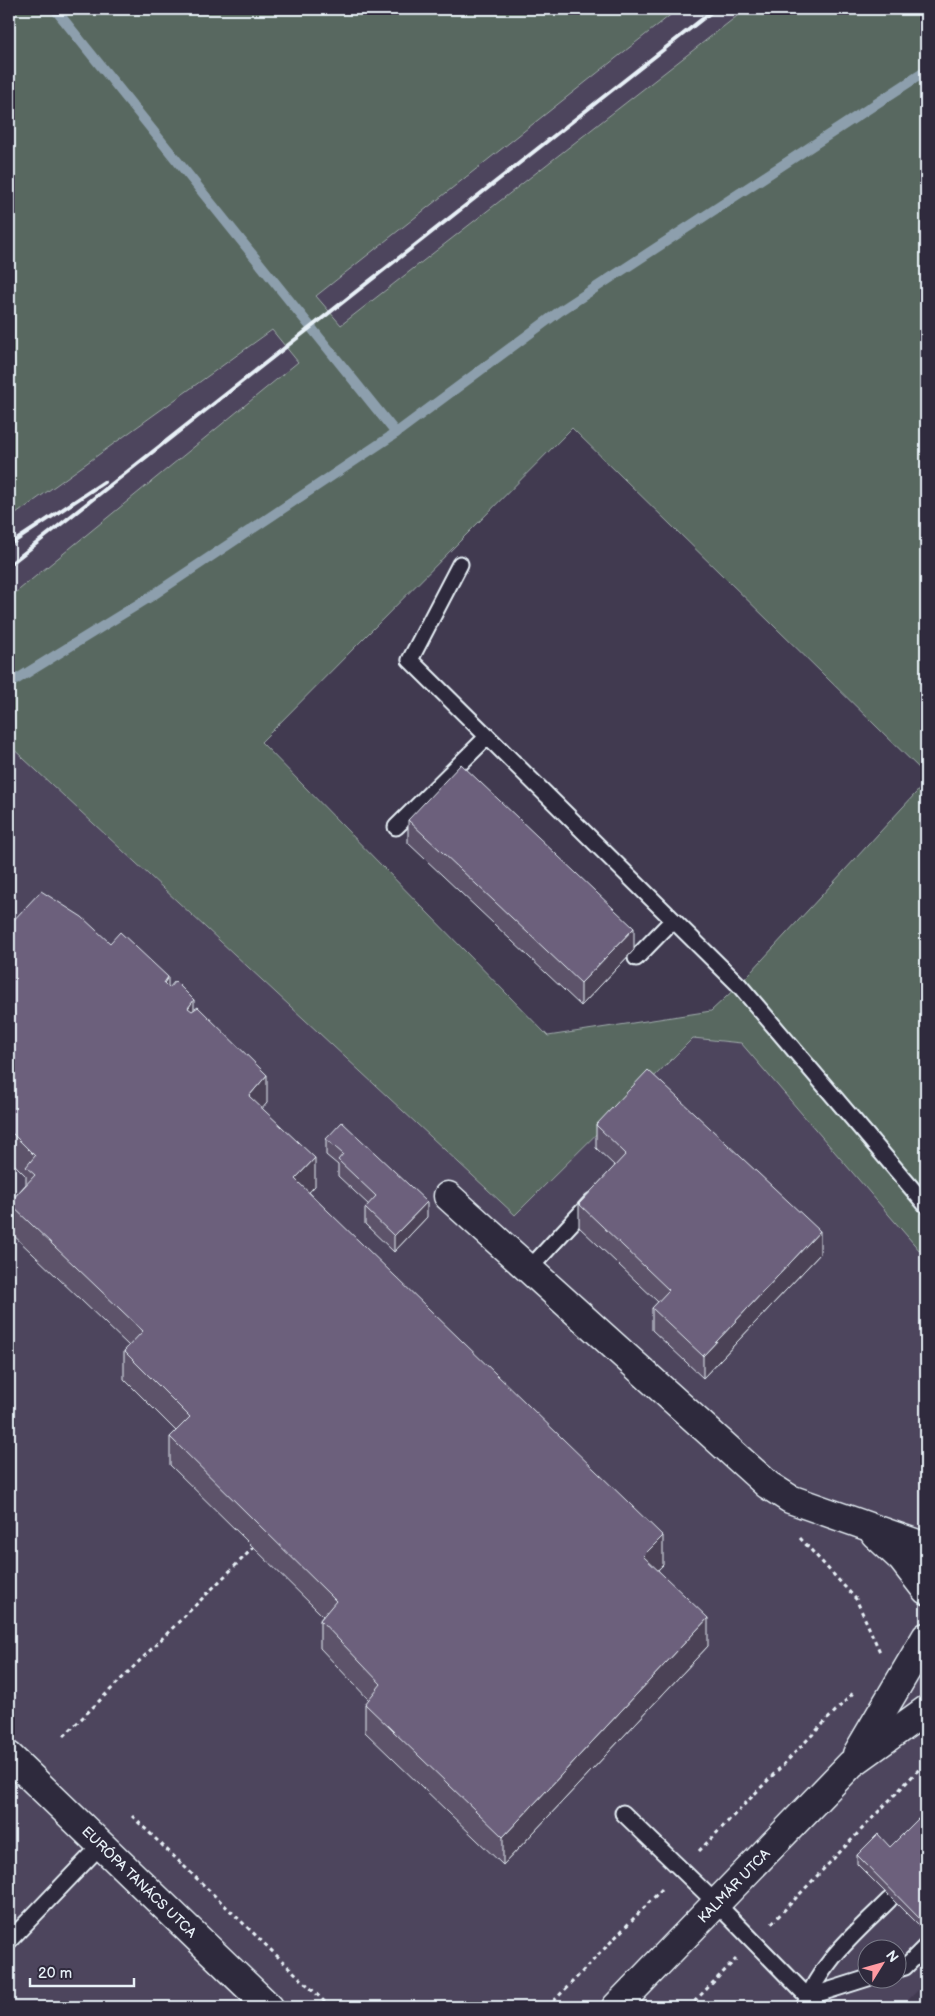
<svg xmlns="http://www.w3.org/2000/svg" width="935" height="2016" viewBox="0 0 935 2016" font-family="'Balsamiq Sans',sans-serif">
	<rect width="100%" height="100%" fill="#413a50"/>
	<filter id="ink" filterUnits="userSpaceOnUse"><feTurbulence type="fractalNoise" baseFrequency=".02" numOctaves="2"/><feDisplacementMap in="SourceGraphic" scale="10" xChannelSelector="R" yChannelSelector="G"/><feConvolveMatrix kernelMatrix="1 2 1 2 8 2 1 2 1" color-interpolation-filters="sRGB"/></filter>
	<g filter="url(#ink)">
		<g fill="#4e455d" fill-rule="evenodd">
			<polygon points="678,9 746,9 341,325 316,296"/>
			<polygon points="273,330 298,362 9,598 9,519"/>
			<path d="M9,745L515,1215L693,1038L741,1043L926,1258V1982L901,2007H9ZM868,1948H898V1978H868Z"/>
		</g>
		<polygon fill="#586860" stroke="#a0acac" points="9,9 678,9 316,296 341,325 746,9 926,9 926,775 572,428 261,742 548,1036 711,1011 739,985 926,782 926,1258 741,1043 693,1038 515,1215 9,745 9,598 298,362 272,330 9,519"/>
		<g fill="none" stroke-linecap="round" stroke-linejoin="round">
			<g stroke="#8d9fad" stroke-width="10">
				<polyline points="55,9 396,433"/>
				<polyline points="9,684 150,597 396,433 560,311 926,71"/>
			</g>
			<g stroke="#e8f1f8" stroke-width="19">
				<g id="service">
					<polyline points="460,564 410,660 739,985 926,1205"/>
					<polyline points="396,827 487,737"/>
					<polyline points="636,958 673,920"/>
					<polyline points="530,1268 592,1201"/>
					<polyline points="623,1813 717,1904 808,1997"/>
					<polyline points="9,1941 101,1845"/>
					<polyline points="898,1969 905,1967 926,1946"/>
					<polyline points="808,1997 868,1978"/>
					<path d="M804,2007C820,1962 856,1933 889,1900"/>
				</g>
			</g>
			<g stroke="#e8f1f8" stroke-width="31">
				<g id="minor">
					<polyline points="448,1196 768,1485 790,1499 926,1547"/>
					<polyline points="875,1534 902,1559 926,1590"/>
					<polyline points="857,1754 926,1637"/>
					<polyline points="9,1756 269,2007"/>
					<polyline points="616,2007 851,1764 926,1710"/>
				</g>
			</g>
			<g stroke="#e8f1f8" stroke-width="3" stroke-dasharray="4 4" stroke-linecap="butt">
				<polyline points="800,1538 856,1599 880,1652"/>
				<polyline points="64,1736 253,1548"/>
				<polyline points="132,1816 330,2007"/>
				<polyline points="699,1851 855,1691"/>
				<polyline points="772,1923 926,1762"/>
				<polyline points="548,2007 663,1888"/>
				<polyline points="689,2007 736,1959"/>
			</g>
			<use href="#service" stroke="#2f2a3d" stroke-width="15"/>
			<use href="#minor" stroke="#2f2a3d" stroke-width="28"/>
			<g stroke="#e8f1f8" stroke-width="4">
				<polyline points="9,545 104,482"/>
				<polyline points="9,565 715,9"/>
			</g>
		</g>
		<g fill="#5d536b" stroke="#e8f1f8">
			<polygon points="408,820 634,950 581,1006 408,843"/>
			<polygon points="9,925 168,987 194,1010 267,1103 262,1108 315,1186 309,1192 663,1565 658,1570 708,1646 503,1865 365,1732 365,1704 369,1700 320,1648 320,1620 323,1616 170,1465 170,1437 176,1431 124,1379 124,1351 129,1346 9,1231 9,1203 26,1184 26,1176 9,1159"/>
			<polygon points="596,1125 820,1254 703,1378 652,1330 652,1308 658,1302 579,1227 579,1204 615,1166 596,1148"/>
			<polygon points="326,1139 427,1217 394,1252 365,1224 365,1208 369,1205 338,1176 338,1165 326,1155"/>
			<polygon points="926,1811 926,1933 857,1864 857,1855 890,1847"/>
		</g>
		<g fill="#4c4357" stroke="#e8f1f8">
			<polygon points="634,928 634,950 581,1006 581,983"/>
			<polygon points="168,977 168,1006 164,983"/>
			<polygon points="194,1000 194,1028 188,1008"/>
			<polygon points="267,1075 267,1103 249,1124 249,1096"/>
			<polygon points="315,1158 315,1186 295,1207 295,1179"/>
			<polygon points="427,1202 427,1217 394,1252 394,1236"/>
			<polygon points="820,1231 820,1254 703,1378 703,1356"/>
			<polygon points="663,1536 663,1565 643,1584 643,1556"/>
			<polygon points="708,1618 708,1646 503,1865 503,1837"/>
		</g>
		<g fill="#6c607c" stroke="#e8f1f8">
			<polygon points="461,764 634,928 581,983 408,820"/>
			<polygon points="41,891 82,917 110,943 120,932 168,977 164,983 169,988 175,981 194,1000 188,1008 192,1011 198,1007 267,1075 249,1096 315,1158 295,1179 663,1536 643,1556 708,1618 503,1837 365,1704 381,1684 320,1620 336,1601 170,1437 190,1417 124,1351 143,1331 9,1203 35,1175 26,1167 35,1156 9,1130 9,925"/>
			<polygon points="648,1070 820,1231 703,1356 652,1308 669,1290 579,1204 626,1154 596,1125"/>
			<polygon points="342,1122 427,1202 394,1236 365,1208 376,1196 338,1160 343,1154 326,1139"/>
			<polygon points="926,1811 926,1925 857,1855 878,1834 890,1847"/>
		</g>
	</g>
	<g text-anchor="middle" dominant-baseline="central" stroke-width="4" stroke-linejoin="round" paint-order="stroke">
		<g font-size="14" fill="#e8f1f8" stroke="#2f2a3d">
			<text transform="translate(139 1882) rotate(44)">EURÓPA TANÁCS UTCA</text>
			<text transform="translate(734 1886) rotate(-46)">KALMÁR UTCA</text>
		</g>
	</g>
	<rect width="935" height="2016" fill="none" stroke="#2f2a3d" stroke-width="30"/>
	<rect x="15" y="15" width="905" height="1986" fill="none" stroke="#e8f1f8" stroke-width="2" filter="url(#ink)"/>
	<g transform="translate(882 1964) rotate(53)"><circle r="24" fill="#2f2a3d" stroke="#797a88"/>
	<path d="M0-4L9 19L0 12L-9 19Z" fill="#ff9aa2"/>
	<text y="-8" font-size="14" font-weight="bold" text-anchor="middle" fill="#e8f1f8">N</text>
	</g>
	<path d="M30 1978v8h104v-8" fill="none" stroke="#e8f1f8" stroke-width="2.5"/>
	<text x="38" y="1978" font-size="15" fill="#e8f1f8" stroke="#2f2a3d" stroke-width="4" paint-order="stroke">20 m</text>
</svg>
